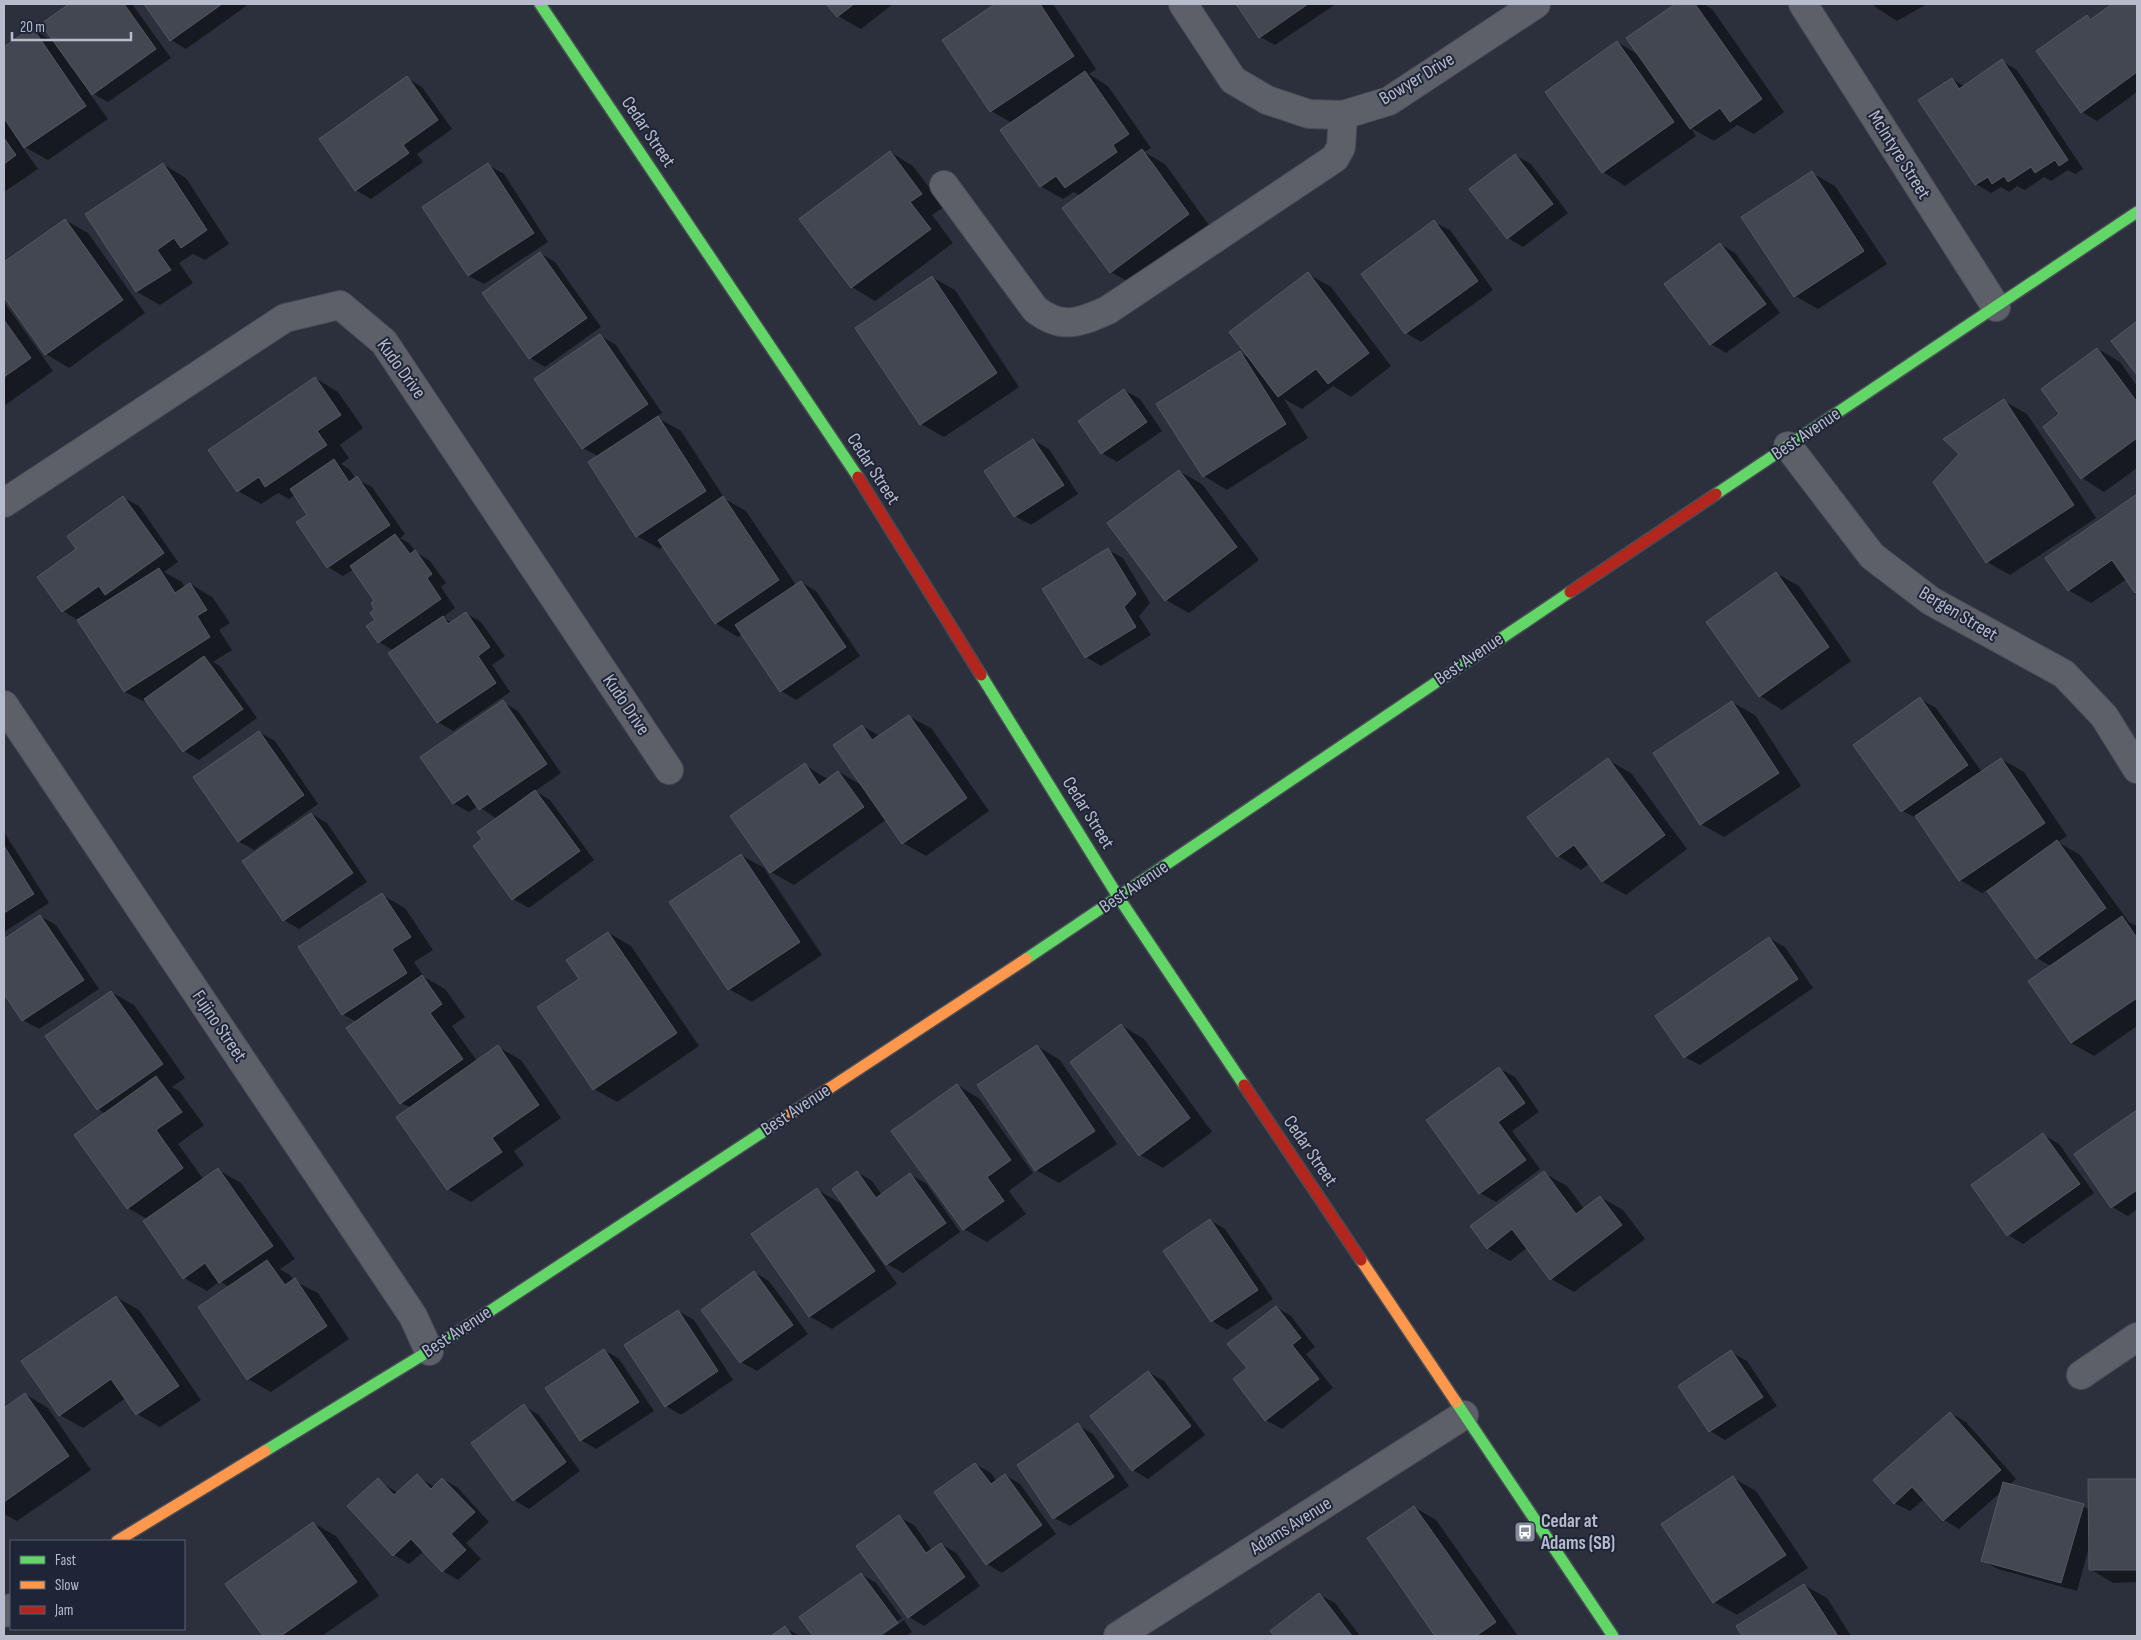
<svg xmlns="http://www.w3.org/2000/svg" width="2141" height="1640" viewBox="0 0 2141 1640" font-family="'Sofia Sans Condensed',sans-serif">
	<rect width="100%" height="100%" fill="#2b303c"/>
	<g fill="#0007">
		<polygon points="71,4 132,4 171,58 108,102 88,91 108,119 48,160 21,145 38,169 4,192 4,48 32,29 56,43 43,24"/>
		<polygon points="145,4 249,4 186,49 171,40"/>
		<polygon points="828,4 893,4 861,29 838,16"/>
		<polygon points="997,4 1053,4 1096,69 1089,74 1108,86 1151,148 1144,152 1165,164 1211,228 1134,285 1111,272 1081,196 1074,192 1063,199 1040,186 1012,123 991,111 943,40"/>
		<polygon points="1237,4 1336,4 1275,45 1260,37"/>
		<polygon points="1678,4 1703,4 1712,9 1784,112 1754,134 1737,125 1714,141 1691,128 1696,136 1625,186 1603,172 1617,42 1639,55 1628,39"/>
		<polygon points="1873,4 1927,4 1897,21 1875,7"/>
		<polygon points="2114,4 2137,4 2137,92 2097,121 2082,112 2087,17 2092,20"/>
		<polygon points="2002,61 2017,70 2083,169 2075,174 2068,170 2051,181 2044,177 2025,190 2017,186 2009,192 2001,187 1991,193 1976,184 1952,79 1964,86"/>
		<polygon points="407,78 422,87 452,129 417,154 423,162 371,199 356,190"/>
		<polygon points="890,152 913,166 944,207 932,215 953,243 875,301 852,287 801,219"/>
		<polygon points="1515,155 1531,164 1568,213 1523,247 1508,238"/>
		<polygon points="163,164 186,178 229,244 205,260 193,254 179,263 193,283 160,305 137,292 86,214"/>
		<polygon points="488,165 504,174 548,242 484,284 469,276 424,207"/>
		<polygon points="1812,173 1835,186 1887,264 1818,309 1795,296"/>
		<polygon points="65,220 88,233 145,313 69,368 46,354 4,295 4,264"/>
		<polygon points="1434,222 1450,230 1493,290 1421,342 1406,333"/>
		<polygon points="1720,244 1735,253 1780,313 1726,353 1711,344 1666,284"/>
		<polygon points="540,253 555,262 601,327 545,367 530,358"/>
		<polygon points="1308,274 1331,287 1391,366 1351,397 1333,386 1302,409 1284,399 1308,438 1227,490 1204,476 1240,353 1251,359"/>
		<polygon points="932,277 955,290 1019,387 944,437 921,424"/>
		<polygon points="4,302 53,371 4,406"/>
		<polygon points="2137,322 2137,373 2112,341"/>
		<polygon points="600,336 615,344 662,413 656,417 681,431 725,499 746,511 796,585 801,582 816,591 860,656 796,700 781,691 742,634 738,637 715,623 663,546 660,549 637,536 598,456 583,448"/>
		<polygon points="2098,349 2120,362 2137,386 2137,468 2104,492 2082,478 2061,414"/>
		<polygon points="315,378 338,392 363,428 340,445 349,458 341,464 349,469 356,479 372,487 405,534 400,538 410,544 417,553 430,561 446,583 441,587 455,608 443,617 452,623 466,613 481,622 505,656 492,665 510,692 453,731 438,722 394,651 379,642 368,626 377,621 376,601 354,569 343,576 328,567 309,515 295,495 289,499 278,493 261,504 238,491"/>
		<polygon points="1124,390 1140,399 1162,431 1117,462 1102,453"/>
		<polygon points="2004,401 2027,414 2096,518 2010,575 1987,562 1960,454"/>
		<polygon points="1033,440 1049,449 1078,494 1031,525 1015,516"/>
		<polygon points="1179,471 1202,484 1259,560 1189,613 1166,600"/>
		<polygon points="2137,496 2137,593 2127,579 2091,603 2068,590 2047,559"/>
		<polygon points="124,498 139,506 178,562 164,572 182,582 185,588 191,584 213,598 230,623 219,630 232,650 213,662 220,666 257,718 199,760 184,751 149,704 125,692 79,621 63,611 78,549"/>
		<polygon points="1108,550 1123,558 1150,603 1139,616 1151,635 1101,666 1086,657"/>
		<polygon points="1776,573 1799,586 1851,661 1782,710 1760,696"/>
		<polygon points="1920,699 1936,708 1982,772 2001,759 2024,772 2067,836 2058,842 2080,855 2129,922 2137,926 2137,1026 2094,1056 2071,1043 2052,967 2037,958 1987,890 1982,893 1960,880 1919,819 1902,811"/>
		<polygon points="503,702 518,711 561,773 535,791 550,800 594,860 529,908 513,899 474,846 484,839 497,819 478,806 469,812 453,803"/>
		<polygon points="1732,702 1755,715 1801,786 1724,837 1701,824"/>
		<polygon points="909,716 932,729 989,811 926,856 903,843 887,819 794,885 771,872 805,765 829,780 839,772 865,787 862,726 880,736"/>
		<polygon points="259,732 275,741 318,804 254,850 238,841"/>
		<polygon points="1608,760 1631,773 1687,849 1626,895 1603,882 1590,863 1581,870 1558,856"/>
		<polygon points="312,814 327,823 367,882 299,929 284,920"/>
		<polygon points="4,832 49,903 4,932"/>
		<polygon points="741,855 764,868 822,955 752,1002 729,989 671,902"/>
		<polygon points="382,895 405,908 433,950 414,962 424,977 445,989 465,1017 452,1026 477,1061 498,1047 521,1060 561,1118 514,1151 524,1165 471,1202 448,1189 411,1108 401,1103 357,1022 342,1014"/>
		<polygon points="40,916 56,925 99,989 39,1029 23,1020 4,991 4,941"/>
		<polygon points="609,933 631,946 699,1046 617,1102 594,1089 581,979"/>
		<polygon points="1769,938 1785,947 1813,988 1700,1065 1685,1057"/>
		<polygon points="111,992 134,1005 185,1078 172,1087 179,1091 204,1125 178,1144 204,1180 218,1170 241,1183 295,1259 280,1269 290,1275 294,1281 318,1293 349,1339 271,1392 248,1379 229,1287 220,1281 207,1291 184,1278 147,1219 128,1208 76,1136 106,1114 98,1109"/>
		<polygon points="1121,1025 1144,1039 1212,1132 1163,1168 1140,1155"/>
		<polygon points="1037,1046 1060,1060 1117,1144 1059,1183 1036,1170"/>
		<polygon points="1500,1069 1515,1077 1539,1112 1512,1131 1540,1169 1496,1202 1480,1193"/>
		<polygon points="957,1085 980,1099 1033,1173 1009,1191 1026,1214 987,1242 964,1229"/>
		<polygon points="2137,1112 2137,1209 2128,1216 2112,1207 2076,1154"/>
		<polygon points="2044,1135 2059,1144 2094,1193 2023,1244 2008,1235"/>
		<polygon points="857,1172 872,1181 882,1195 910,1175 926,1183 960,1232 903,1273 887,1264"/>
		<polygon points="1544,1173 1567,1186 1584,1209 1600,1197 1623,1210 1645,1239 1574,1292 1551,1279 1528,1247 1510,1261 1487,1248"/>
		<polygon points="818,1190 840,1203 897,1284 832,1329 809,1316"/>
		<polygon points="1210,1220 1225,1229 1273,1299 1227,1330 1212,1321"/>
		<polygon points="754,1272 769,1281 808,1334 757,1371 741,1362 702,1310"/>
		<polygon points="116,1297 139,1310 201,1400 160,1427 137,1414 126,1398 83,1428 60,1415"/>
		<polygon points="1276,1307 1291,1316 1315,1347 1306,1354 1333,1388 1282,1429 1266,1420 1248,1369"/>
		<polygon points="678,1311 694,1320 733,1380 681,1415 666,1406"/>
		<polygon points="604,1350 619,1359 654,1411 596,1449 581,1440"/>
		<polygon points="1731,1352 1747,1361 1777,1406 1725,1440 1710,1431"/>
		<polygon points="1148,1372 1164,1381 1205,1435 1148,1479 1133,1470"/>
		<polygon points="25,1394 48,1408 91,1470 17,1521 4,1514 4,1409"/>
		<polygon points="524,1406 539,1415 580,1471 529,1509 514,1500"/>
		<polygon points="1950,1413 1966,1422 2016,1479 2009,1485 2090,1509 2089,1480 2137,1480 2137,1582 2113,1583 2090,1569 2089,1547 2077,1591 1998,1569 1982,1560 2002,1491 1959,1529 1944,1520 1924,1499 1910,1511 1894,1503"/>
		<polygon points="1078,1425 1093,1434 1129,1486 1070,1526 1054,1518"/>
		<polygon points="975,1464 991,1473 997,1482 1005,1475 1020,1484 1056,1534 1002,1573 987,1564"/>
		<polygon points="417,1476 435,1487 443,1479 458,1488 489,1522 466,1543 481,1559 458,1580 443,1571 424,1551 409,1564 394,1555 349,1506 378,1480 398,1493"/>
		<polygon points="1733,1478 1756,1491 1808,1568 1737,1615 1714,1602"/>
		<polygon points="1414,1507 1436,1520 1518,1636 1437,1636 1368,1539"/>
		<polygon points="899,1517 914,1525 932,1550 941,1544 956,1553 980,1586 924,1626 909,1617"/>
		<polygon points="313,1523 336,1536 379,1596 322,1636 264,1636 227,1584"/>
		<polygon points="861,1574 876,1583 902,1618 877,1636 815,1636 801,1618"/>
		<polygon points="1804,1585 1827,1598 1851,1636 1744,1636 1738,1627"/>
		<polygon points="1320,1595 1335,1603 1360,1636 1275,1636 1271,1631"/>
		<polygon points="904,1620 912,1632 906,1636 882,1636"/>
		<polygon points="785,1628 800,1636 773,1636"/>
	</g>
	<g fill="#434751" stroke="#545863">
		<polygon points="69,4 124,4 156,49 92,95 41,24"/>
		<polygon points="144,4 222,4 170,41"/>
		<polygon points="826,4 854,4 837,17"/>
		<polygon points="995,4 1040,4 1074,56 990,112 942,40"/>
		<polygon points="1236,4 1308,4 1259,38"/>
		<polygon points="1675,4 1695,4 1762,99 1730,122 1720,108 1690,129 1626,38"/>
		<polygon points="2112,4 2137,4 2137,72 2081,113 2036,51 2087,15 2090,20"/>
		<polygon points="32,27 86,106 24,148 4,118 4,47"/>
		<polygon points="1617,41 1674,122 1602,173 1545,92"/>
		<polygon points="2002,59 2068,160 2059,166 2055,160 2035,173 2031,167 2008,182 2004,176 1992,184 1988,177 1975,185 1918,100 1952,78 1959,89"/>
		<polygon points="1085,71 1129,134 1113,145 1117,152 1065,188 1056,176 1040,187 1000,130"/>
		<polygon points="407,76 438,120 403,145 409,153 355,191 319,139"/>
		<polygon points="4,138 16,155 4,164"/>
		<polygon points="1142,149 1189,214 1110,273 1062,208"/>
		<polygon points="890,151 922,194 910,202 931,229 851,288 799,219"/>
		<polygon points="1515,154 1553,204 1507,239 1469,189"/>
		<polygon points="163,163 207,230 181,248 174,238 157,250 171,270 136,292 85,214"/>
		<polygon points="488,163 534,233 468,276 422,207"/>
		<polygon points="1812,171 1864,251 1794,297 1741,217"/>
		<polygon points="65,219 123,300 45,355 4,297 4,262"/>
		<polygon points="1434,220 1478,281 1405,334 1361,274"/>
		<polygon points="1720,243 1766,304 1710,345 1664,284"/>
		<polygon points="540,252 587,318 529,359 482,293"/>
		<polygon points="1308,272 1369,353 1328,384 1316,369 1278,397 1229,332"/>
		<polygon points="932,276 997,373 920,425 855,328"/>
		<polygon points="4,320 31,358 4,377"/>
		<polygon points="2137,321 2137,375 2111,341"/>
		<polygon points="600,334 648,404 582,449 534,379"/>
		<polygon points="2097,348 2137,402 2137,438 2081,479 2043,427 2059,414 2041,389"/>
		<polygon points="1240,351 1286,424 1203,477 1156,404"/>
		<polygon points="315,377 341,415 317,431 327,445 265,487 259,477 237,492 208,450"/>
		<polygon points="1124,389 1147,422 1101,454 1078,421"/>
		<polygon points="2004,399 2074,505 1986,563 1933,482 1959,454 1943,439"/>
		<polygon points="658,416 706,491 636,537 588,462"/>
		<polygon points="1033,439 1064,485 1014,517 984,471"/>
		<polygon points="334,459 349,482 357,476 390,525 327,568 296,522 307,515 290,489"/>
		<polygon points="1179,470 1237,547 1165,601 1107,523"/>
		<polygon points="2137,494 2137,591 2135,593 2112,560 2068,591 2045,558"/>
		<polygon points="123,496 164,553 105,595 99,586 62,612 37,577 76,549 67,536"/>
		<polygon points="723,496 779,580 715,624 658,540"/>
		<polygon points="395,534 410,554 415,550 432,574 427,578 441,599 378,643 366,626 375,620 370,613 374,609 371,603 374,601 350,566"/>
		<polygon points="1108,548 1136,594 1124,607 1136,627 1085,658 1042,589"/>
		<polygon points="159,568 175,593 190,583 207,610 197,616 210,637 124,692 77,620"/>
		<polygon points="1776,572 1829,647 1759,697 1706,622"/>
		<polygon points="801,581 846,647 780,692 735,625"/>
		<polygon points="466,612 490,647 478,656 496,683 437,723 388,653 443,616 448,624"/>
		<polygon points="204,656 243,709 183,752 144,699"/>
		<polygon points="1920,697 1968,765 1901,812 1853,745"/>
		<polygon points="503,700 547,764 479,810 468,794 453,804 420,757"/>
		<polygon points="1732,701 1779,773 1700,825 1653,753"/>
		<polygon points="909,715 967,798 902,844 833,745 862,725 872,740"/>
		<polygon points="259,731 304,795 238,842 193,777"/>
		<polygon points="1608,758 1665,835 1602,882 1574,845 1557,857 1527,817"/>
		<polygon points="2001,758 2045,823 1959,881 1915,816"/>
		<polygon points="805,763 819,785 838,771 864,807 770,873 730,816"/>
		<polygon points="535,790 580,851 512,900 473,846 482,839 477,832"/>
		<polygon points="311,813 353,873 283,921 242,861"/>
		<polygon points="2057,840 2106,908 2036,959 1987,891"/>
		<polygon points="4,846 34,894 4,913"/>
		<polygon points="741,854 800,942 728,990 669,902"/>
		<polygon points="382,893 411,937 392,949 407,973 342,1015 298,947"/>
		<polygon points="40,915 84,980 22,1021 4,994 4,939"/>
		<polygon points="2122,916 2137,938 2137,998 2071,1043 2028,981"/>
		<polygon points="608,932 677,1033 593,1090 537,1007 579,979 566,960"/>
		<polygon points="1769,937 1798,979 1684,1058 1655,1016"/>
		<polygon points="422,975 442,1004 430,1013 463,1059 400,1104 346,1028"/>
		<polygon points="111,991 163,1064 97,1110 45,1036"/>
		<polygon points="1121,1024 1190,1118 1139,1156 1070,1062"/>
		<polygon points="498,1045 539,1105 492,1138 502,1152 447,1190 396,1117"/>
		<polygon points="1037,1045 1095,1131 1035,1171 977,1085"/>
		<polygon points="1499,1067 1525,1103 1498,1122 1526,1160 1479,1194 1426,1120"/>
		<polygon points="156,1076 182,1112 156,1130 183,1168 127,1209 74,1135"/>
		<polygon points="957,1084 1011,1160 987,1177 1004,1201 963,1230 891,1131"/>
		<polygon points="2137,1110 2137,1190 2111,1208 2074,1154"/>
		<polygon points="2043,1133 2080,1184 2007,1236 1971,1185"/>
		<polygon points="218,1168 273,1246 219,1283 205,1263 183,1279 143,1221"/>
		<polygon points="857,1171 876,1198 910,1173 946,1223 886,1265 832,1189"/>
		<polygon points="1544,1171 1576,1214 1600,1196 1622,1225 1550,1280 1512,1229 1487,1249 1470,1226"/>
		<polygon points="817,1188 875,1271 809,1317 751,1234"/>
		<polygon points="1210,1219 1258,1290 1211,1322 1163,1251"/>
		<polygon points="267,1260 285,1285 295,1278 327,1326 247,1380 198,1307"/>
		<polygon points="754,1271 793,1325 740,1363 701,1310"/>
		<polygon points="116,1296 179,1386 136,1415 111,1379 59,1416 21,1361"/>
		<polygon points="1276,1306 1301,1338 1292,1345 1319,1379 1265,1421 1233,1379 1247,1368 1227,1344"/>
		<polygon points="678,1310 718,1371 665,1407 624,1345"/>
		<polygon points="604,1349 639,1402 580,1441 545,1388"/>
		<polygon points="1731,1350 1763,1397 1709,1432 1678,1386"/>
		<polygon points="1148,1371 1191,1426 1132,1471 1090,1416"/>
		<polygon points="25,1393 69,1456 4,1502 4,1408"/>
		<polygon points="524,1404 566,1462 513,1501 471,1443"/>
		<polygon points="1950,1412 2001,1470 1943,1521 1912,1487 1894,1504 1873,1480"/>
		<polygon points="1078,1423 1114,1477 1053,1519 1017,1465"/>
		<polygon points="975,1463 991,1484 1005,1474 1042,1525 986,1565 934,1492"/>
		<polygon points="417,1474 431,1489 442,1478 475,1512 451,1534 466,1550 442,1572 411,1539 393,1556 347,1506 378,1478 394,1495"/>
		<polygon points="1733,1476 1786,1555 1713,1603 1661,1524"/>
		<polygon points="2088,1479 2137,1479 2137,1570 2089,1570"/>
		<polygon points="2003,1482 2084,1504 2061,1583 1981,1561"/>
		<polygon points="1414,1506 1496,1622 1476,1636 1435,1636 1367,1538"/>
		<polygon points="899,1515 926,1553 941,1543 965,1577 908,1618 856,1546"/>
		<polygon points="313,1522 357,1582 281,1636 263,1636 225,1584"/>
		<polygon points="861,1573 898,1623 879,1636 813,1636 799,1617"/>
		<polygon points="1804,1584 1838,1636 1742,1636 1736,1626"/>
		<polygon points="1319,1593 1352,1636 1274,1636 1270,1631"/>
		<polygon points="785,1626 792,1636 771,1636"/>
	</g>
	<g fill="none" stroke-linecap="round" stroke-linejoin="round">
		<g stroke="#484c55" stroke-width="30">
			<g id="street">
				<polyline points="1183,4 1233,80 1267,100 1309,114 1343,115 1389,101 1536,4"/>
				<polyline points="1803,4 1996,307"/>
				<path d="M944,185L1035,309C1061,330 1079,323 1108,310L1335,158L1341,147L1343,115"/>
				<polyline points="1788,446 1872,556 1931,601 2064,674 2104,716 2137,769"/>
				<polyline points="4,503 285,318 340,305 384,342 669,770"/>
				<polyline points="4,705 413,1316 429,1351"/>
				<polyline points="2081,1375 2137,1337"/>
				<polyline points="4,1613 11,1608"/>
				<polyline points="1118,1636 1464,1415"/>
			</g>
		</g>
		<g stroke="#484c55" stroke-width="14">
			<g id="fast">
				<polyline points="540,4 858,477"/>
				<polyline points="1716,494 2137,212"/>
				<polyline points="981,675 1119,898 1244,1085"/>
				<polyline points="1026,959 1570,592"/>
				<polyline points="1456,1402 1613,1636"/>
				<polyline points="265,1451 429,1351 772,1126"/>
			</g>
		</g>
		<g stroke="#484c55" stroke-width="14">
			<g id="slow">
				<polyline points="772,1126 1026,959"/>
				<polyline points="1361,1260 1456,1402"/>
				<polyline points="117,1541 265,1451"/>
			</g>
		</g>
		<g stroke="#484c55" stroke-width="14">
			<g id="jam">
				<polyline points="858,477 981,675"/>
				<polyline points="1570,592 1716,494"/>
				<polyline points="1244,1085 1361,1260"/>
			</g>
		</g>
		<use href="#street" stroke="#5d6069" stroke-width="28"/>
		<use href="#fast" stroke="#63d668" stroke-width="11"/>
		<use href="#slow" stroke="#ff974d" stroke-width="11"/>
		<use href="#jam" stroke="#b3261e" stroke-width="11"/>
	</g>
	<defs>
		<g id="bus-square" transform="scale(1.125)"><rect x="-9" y="-9" width="18" height="18" rx="4" fill="#868b9a" stroke="#1e2537"/><path d="M-5-6H5V4H4V6H2V4H-2V6H-4V4H-5ZM-3.5-4V0h7V-4ZM-3.5 1.2v1.5H-2V1.2ZM2 1.2v1.5H3.5V1.2Z" fill="#fff"/></g>
	</defs>
	<g fill-rule="evenodd">
		<use href="#bus-square" x="1525" y="1532"/>
	</g>
	<g text-anchor="middle" dominant-baseline="central" stroke-width="4" stroke-linejoin="round" paint-order="stroke">
		<g font-size="19" fill="#b7bccc" stroke="#1e2537">
			<text transform="translate(1417 79) rotate(-31)">Bowyer Drive</text>
			<text transform="translate(648 132) rotate(56)">Cedar Street</text>
			<text transform="translate(1899 155) rotate(58)">McIntyre Street</text>
			<text transform="translate(401 369) rotate(54)">Kudo Drive</text>
			<text transform="translate(1806 434) rotate(-34)">Best Avenue</text>
			<text transform="translate(873 469) rotate(57)">Cedar Street</text>
			<text transform="translate(1958 614) rotate(31)">Bergen Street</text>
			<text transform="translate(1469 659) rotate(-34)">Best Avenue</text>
			<text transform="translate(626 705) rotate(56)">Kudo Drive</text>
			<text transform="translate(1088 813) rotate(58)">Cedar Street</text>
			<text transform="translate(1134 887) rotate(-34)">Best Avenue</text>
			<text transform="translate(219 1026) rotate(56)">Fujino Street</text>
			<text transform="translate(796 1110) rotate(-33)">Best Avenue</text>
			<text transform="translate(1310 1151) rotate(56)">Cedar Street</text>
			<text transform="translate(457 1332) rotate(-33)">Best Avenue</text>
			<text transform="translate(1291 1526) rotate(-32)">Adams Avenue</text>
		</g>
		<g font-size="19" font-weight="bold" fill="#b7bccc" stroke="#1e2537" text-anchor="start">
			<text x="1541" y="1521">Cedar at<tspan x="1541" dy="22">Adams (SB)</tspan></text>
		</g>
	</g>
	<rect width="2141" height="1640" fill="none" stroke="#b7bccc" stroke-width="10"/>
	<rect x="10" y="1540" width="175" height="90" fill="#1e2537" stroke="#5b6173"/>
	<rect x="20" y="1556" width="25" height="8" fill="#63d668" stroke="#5b6173"/>
	<text x="55" y="1565" font-size="15" fill="#b7bccc">Fast</text>
	<rect x="20" y="1581" width="25" height="8" fill="#ff974d" stroke="#5b6173"/>
	<text x="55" y="1590" font-size="15" fill="#b7bccc">Slow</text>
	<rect x="20" y="1606" width="25" height="8" fill="#b3261e" stroke="#5b6173"/>
	<text x="55" y="1615" font-size="15" fill="#b7bccc">Jam</text>
	<path d="M12 32v8h119v-8" fill="none" stroke="#b7bccc" stroke-width="2.5"/>
	<text x="20" y="32" font-size="15" fill="#b7bccc" stroke="#1e2537" stroke-width="4" paint-order="stroke">20 m</text>
</svg>
